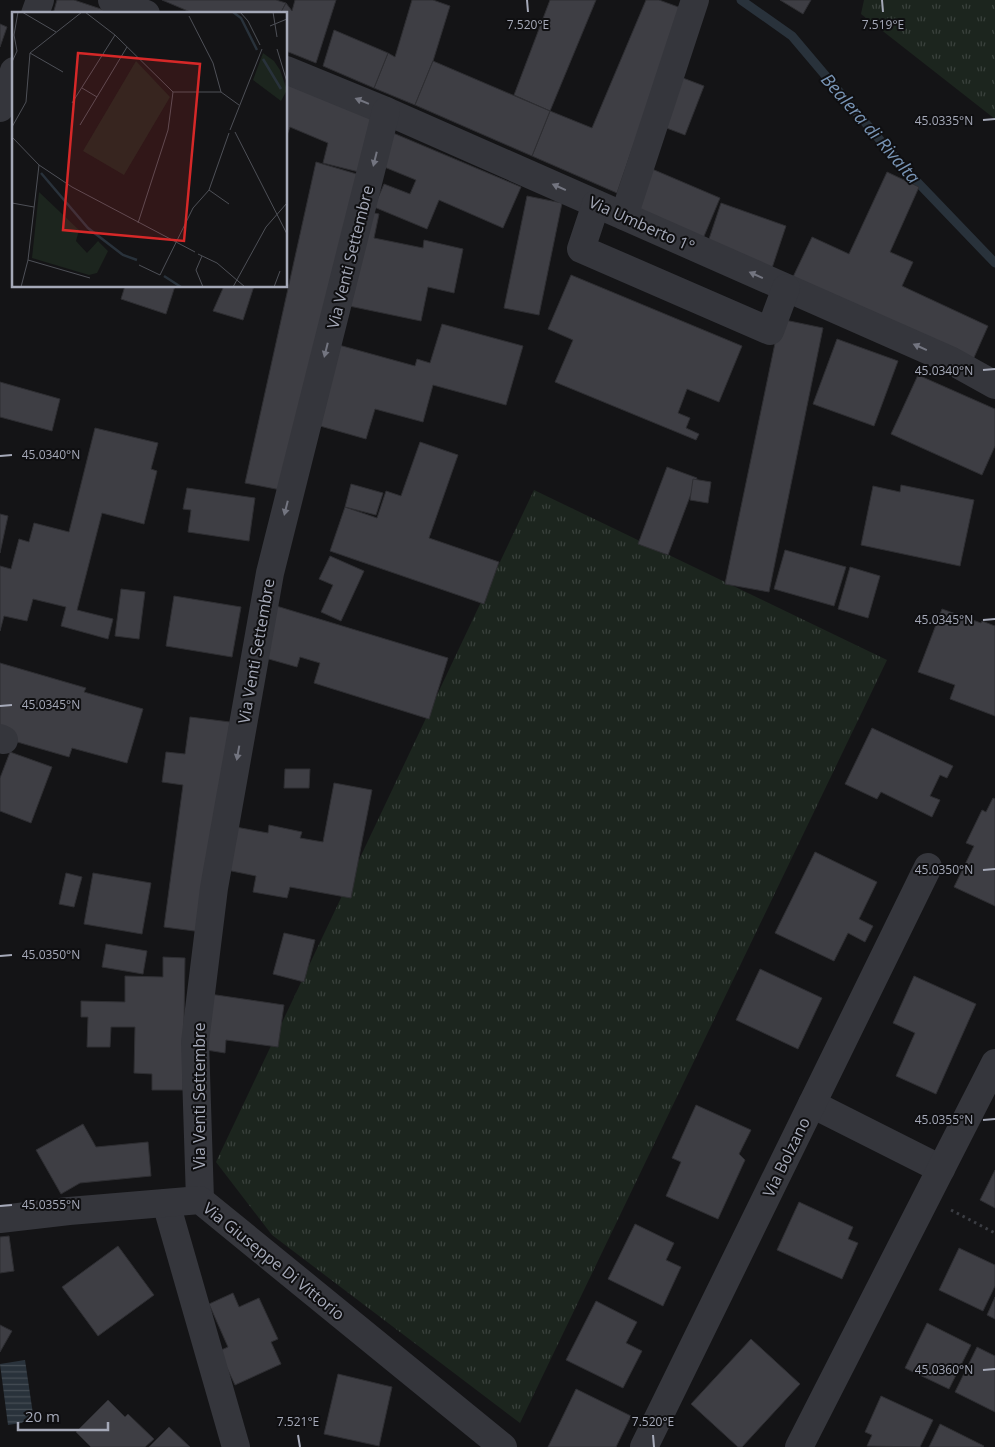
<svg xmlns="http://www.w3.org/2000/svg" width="995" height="1447" viewBox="0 0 995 1447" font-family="'Open Sans',sans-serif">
	<defs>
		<pattern id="grass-tufts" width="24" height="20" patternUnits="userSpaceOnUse" patternTransform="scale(1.25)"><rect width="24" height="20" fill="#1c251e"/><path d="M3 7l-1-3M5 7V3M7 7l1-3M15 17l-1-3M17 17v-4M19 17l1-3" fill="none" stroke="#3a423d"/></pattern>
		<pattern id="water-rules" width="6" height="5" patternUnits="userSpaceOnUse" patternTransform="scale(1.25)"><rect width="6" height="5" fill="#29323b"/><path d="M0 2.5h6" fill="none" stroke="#454d55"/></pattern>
	</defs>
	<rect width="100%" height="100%" fill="#141416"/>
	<g fill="url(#grass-tufts)">
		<polygon points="864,0 995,0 995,119 861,14"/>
		<polygon points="534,490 887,660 520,1423 272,1235 216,1162"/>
	</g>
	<polygon fill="url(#water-rules)" points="25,1360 34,1421 8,1425 0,1364"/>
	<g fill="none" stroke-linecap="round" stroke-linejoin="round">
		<polyline stroke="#29323b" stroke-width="9" points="741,0 792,36 902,166 995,263"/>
	</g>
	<g fill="#3e3e44" stroke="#2e2e32">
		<polygon points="57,0 74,0 116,14 53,14"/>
		<polygon points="162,0 276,0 286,3 280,14 195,14"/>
		<polygon points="295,0 336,0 316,63 286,51 286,14 280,14 286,3 292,11"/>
		<polygon points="412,0 433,0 450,6 433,61 415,105 374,88 388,53 395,57"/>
		<polygon points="550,0 596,0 550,111 514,95"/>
		<polygon points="646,0 659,0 681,8 617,193 532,156 550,111 592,128"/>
		<polygon points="780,0 811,0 803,14"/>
		<polygon points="0,24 7,27 0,47"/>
		<polygon points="334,30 388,53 374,88 323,66"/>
		<polygon points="433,61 550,111 532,156 415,105"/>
		<polygon points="675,75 704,86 685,135 656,124"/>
		<polygon points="286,79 378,117 363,173 323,163 328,143 290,127 286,138"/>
		<polygon points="386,130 521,187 503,228 439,200 427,229 374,207 384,184 410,194 416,180 372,162"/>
		<polygon points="316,162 360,175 286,491 245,483"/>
		<polygon points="652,169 720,198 702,241 634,212"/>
		<polygon points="887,172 919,187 890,252 913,262 902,286 988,326 972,362 792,279 812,237 849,254"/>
		<polygon points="527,196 562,203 539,315 504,308"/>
		<polygon points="721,203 786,226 772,268 707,245"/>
		<polygon points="351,208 379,214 374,238 423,248 424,240 463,249 454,293 428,287 421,321 330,302"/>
		<polygon points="571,275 742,346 719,402 687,389 678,413 690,418 686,428 699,434 696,440 555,382 573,340 548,329"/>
		<polygon points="125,286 175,286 166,314 121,299"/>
		<polygon points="224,286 254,286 243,320 213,311"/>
		<polygon points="780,319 823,328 769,592 725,584"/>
		<polygon points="442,324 523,346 506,405 433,385 423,422 375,409 366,439 313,424 335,344 415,366 417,359 430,363"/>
		<polygon points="837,339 898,361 874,426 813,404"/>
		<polygon points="918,375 995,409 995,446 982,475 891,434"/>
		<polygon points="0,382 60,399 52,431 0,417"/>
		<polygon points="95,428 158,443 151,469 157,471 144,524 102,513 77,610 113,619 108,639 61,626 66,607 33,599 27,621 4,616 0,631 0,566 11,569 19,539 29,542 34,523 69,532"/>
		<polygon points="420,442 458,455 429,538 499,562 484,604 330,551 345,507 377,518 386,491 401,496"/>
		<polygon points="667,467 697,478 668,555 638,544"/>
		<polygon points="693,479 711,482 708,503 690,500"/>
		<polygon points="351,484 383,493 376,515 345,507"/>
		<polygon points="901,485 974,500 960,566 861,545 873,486 900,492"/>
		<polygon points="187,488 255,498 249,541 188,532 191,510 183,509"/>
		<polygon points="0,514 8,516 0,553"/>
		<polygon points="785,550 846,567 834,606 774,589"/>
		<polygon points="330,556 364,571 341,621 321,612 333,585 319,579"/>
		<polygon points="850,567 880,576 868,618 838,609"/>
		<polygon points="121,589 145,592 139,639 115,636"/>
		<polygon points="174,596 241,607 232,657 166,646"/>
		<polygon points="273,605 448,658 429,719 314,683 320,663 300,657 297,667 258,656"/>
		<polygon points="942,609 981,623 982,621 995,626 995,716 950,699 955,685 918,672"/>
		<polygon points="0,663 86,688 84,692 143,709 127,763 72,748 69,757 0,737"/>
		<polygon points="190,717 230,722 202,932 164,927 183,785 162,782 166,752 185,754"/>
		<polygon points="872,728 953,766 947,778 940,775 930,796 940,800 932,817 881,792 877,799 845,784"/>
		<polygon points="10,752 52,767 31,823 0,811 0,778"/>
		<polygon points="285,769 310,769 309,788 284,788"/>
		<polygon points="334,783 372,790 351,898 290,887 287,898 253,892 256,876 217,868 225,825 268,833 269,825 302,832 300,838 323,842"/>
		<polygon points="993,798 995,799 995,906 954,887 974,846 966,843 982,810 986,812"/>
		<polygon points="815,852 877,882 859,919 873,926 865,942 848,933 834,961 775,933"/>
		<polygon points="66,873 82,877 74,907 59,904"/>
		<polygon points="93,873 151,883 142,934 84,924"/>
		<polygon points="284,933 315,940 304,982 273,974"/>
		<polygon points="106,944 147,951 143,974 102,967"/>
		<polygon points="163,957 185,958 183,1090 152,1090 152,1074 134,1073 135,1027 111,1027 110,1047 87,1047 88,1017 81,1017 81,1001 125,1002 125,976 163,977"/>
		<polygon points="760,969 822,998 798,1049 736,1020"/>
		<polygon points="914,976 976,1004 936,1094 896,1076 915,1033 893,1023"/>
		<polygon points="196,992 284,1005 278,1047 226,1040 225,1053 188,1047"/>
		<polygon points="696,1105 751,1130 739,1154 745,1160 718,1219 666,1196 681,1162 672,1158"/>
		<polygon points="83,1124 96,1147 148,1142 151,1176 80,1183 61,1194 36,1150"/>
		<polygon points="995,1170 995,1208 980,1200"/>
		<polygon points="799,1202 853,1227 848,1239 858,1243 842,1279 777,1250"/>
		<polygon points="635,1224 674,1243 666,1260 681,1267 663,1306 608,1279"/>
		<polygon points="9,1236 14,1271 0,1273 0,1237"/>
		<polygon points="118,1246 154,1295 98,1336 62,1287"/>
		<polygon points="959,1248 995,1265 995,1286 983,1311 939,1290"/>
		<polygon points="233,1293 239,1307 259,1298 278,1339 271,1342 281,1364 235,1385 219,1351 228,1347 209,1304"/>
		<polygon points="995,1297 995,1319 987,1315"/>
		<polygon points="596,1301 637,1322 626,1343 642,1351 623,1388 566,1360"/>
		<polygon points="927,1323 971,1345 949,1389 905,1368"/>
		<polygon points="0,1325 12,1331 0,1352"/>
		<polygon points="751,1339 800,1384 742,1447 738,1447 691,1404"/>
		<polygon points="977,1347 995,1356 995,1412 955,1392"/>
		<polygon points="338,1374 392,1387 379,1446 324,1434"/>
		<polygon points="576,1389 631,1416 616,1447 548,1447"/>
		<polygon points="881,1396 933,1420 920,1447 867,1446 872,1435 865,1432"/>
		<polygon points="108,1400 125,1417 128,1414 154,1439 145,1447 91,1447 76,1432"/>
		<polygon points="940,1424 984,1446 983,1447 929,1447"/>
		<polygon points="169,1427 190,1447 149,1447"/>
	</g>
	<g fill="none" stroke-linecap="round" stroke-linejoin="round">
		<polyline stroke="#3b3d43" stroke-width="3" stroke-dasharray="2.5 4" stroke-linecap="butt" points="951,1210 995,1233"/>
		<g stroke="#35363c" stroke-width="28">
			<polyline points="112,0 146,14"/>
			<polyline points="35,14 40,0"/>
			<polyline points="286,70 386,111 950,360 995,385"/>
			<polyline points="0,108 14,71"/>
			<polyline points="596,204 581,249 770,331 786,288"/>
			<polyline points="624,216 695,0"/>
			<polyline points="0,738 4,740"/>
			<polyline points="812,1104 941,1169"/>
			<polyline points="200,1200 195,1042 214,888 270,573 386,111"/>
			<polyline points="166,1203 236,1447"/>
			<polyline points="0,1219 69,1211 200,1200 503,1447"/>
			<polyline points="644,1447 928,867"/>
			<polyline points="799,1447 995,1063"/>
		</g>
	</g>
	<defs><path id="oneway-solid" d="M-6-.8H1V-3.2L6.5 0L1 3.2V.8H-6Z" transform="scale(1.25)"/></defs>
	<g fill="#737580">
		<use href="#oneway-solid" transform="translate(362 101) rotate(-158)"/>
		<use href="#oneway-solid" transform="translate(375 159) rotate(104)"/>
		<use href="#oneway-solid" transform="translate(559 187) rotate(-156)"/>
		<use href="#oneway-solid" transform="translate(756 275) rotate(-156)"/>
		<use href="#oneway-solid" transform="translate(920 347) rotate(-156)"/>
		<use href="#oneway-solid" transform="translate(326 350) rotate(104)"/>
		<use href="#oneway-solid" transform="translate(286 508) rotate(104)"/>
		<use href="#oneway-solid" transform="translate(238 753) rotate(100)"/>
	</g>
	<path fill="none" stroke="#a5a9b8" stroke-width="2" d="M527,0L528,12M882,0L883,12M983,120L995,119M983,370L995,369M0,456L12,455M983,620L995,619M0,706L12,705M983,870L995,869M0,956L12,955M983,1120L995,1119M0,1206L12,1205M983,1370L995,1369M298,1435L300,1447M653,1435L654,1447"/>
	<g text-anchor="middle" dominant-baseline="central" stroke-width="4" stroke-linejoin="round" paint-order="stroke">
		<g font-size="16" fill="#a5a9b8" stroke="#0f0f11">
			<text transform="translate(642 224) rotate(24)">Via Umberto 1°</text>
			<text transform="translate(350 257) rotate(-76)">Via Venti Settembre</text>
			<text transform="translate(256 651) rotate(-80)">Via Venti Settembre</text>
			<text transform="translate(199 1096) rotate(-90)">Via Venti Settembre</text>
			<text transform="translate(786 1157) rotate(-64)">Via Bolzano</text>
			<text transform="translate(274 1261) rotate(39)">Via Giuseppe Di Vittorio</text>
		</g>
		<g font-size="18" font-style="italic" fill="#7995b6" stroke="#0f0f11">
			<text transform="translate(871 128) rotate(49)">Bealera di Rivalta</text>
		</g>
	</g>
	<g transform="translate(12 12)">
		<rect width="275" height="275" fill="#141416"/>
		<path d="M251,41L262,49L268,58L275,78L269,89L241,68ZM124,49L158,85L112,163L71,139ZM27,180L67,218L64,229L75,241L86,229L96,239L85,261L77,263L20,246Z" fill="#1c251e"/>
		<path fill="none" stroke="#29323b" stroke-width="2.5" d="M221,0L229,6L245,38M251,47L269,77M29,161L76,216L111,243L125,248M152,264L169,275"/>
		<path fill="none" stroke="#4e5057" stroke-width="1" d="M10,0L44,20M73,0L103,23L161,80H209L227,93M228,0L236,9L248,33M261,0L265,25M177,4L201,51L209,80M258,14L275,7M265,37L275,70M18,41L51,60M0,50L5,39L2,23L6,0M70,76L85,85M60,91L103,23M68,113L115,35M0,115L14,90L18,41L70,0M218,118L250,37M223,120L275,222M0,125L27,153L60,175L183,240M197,178L217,192M0,191L22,195M126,211L156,118L161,80M186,242L205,251L233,275M190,244L184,258L191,275M16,248L78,266M127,253L148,263L181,196L197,178L217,121M9,275L16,248L27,153M221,275L254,215L275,191M262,275L268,259"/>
		<path fill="#d62828" fill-opacity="0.15" stroke="#d62828" stroke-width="2.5" d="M66,41L188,52L172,229L51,218Z"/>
		<rect width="275" height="275" fill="none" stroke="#a5a9b8" stroke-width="2.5"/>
	</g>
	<g font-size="12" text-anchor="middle" fill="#a5a9b8" stroke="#0f0f11" stroke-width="4" stroke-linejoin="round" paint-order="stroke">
		<text x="528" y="29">7.520°E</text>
		<text x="883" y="29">7.519°E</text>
		<text x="944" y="125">45.0335°N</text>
		<text x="944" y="375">45.0340°N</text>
		<text x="51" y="459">45.0340°N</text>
		<text x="944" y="624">45.0345°N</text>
		<text x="51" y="709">45.0345°N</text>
		<text x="944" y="874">45.0350°N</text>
		<text x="51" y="959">45.0350°N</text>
		<text x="944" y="1124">45.0355°N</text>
		<text x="51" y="1209">45.0355°N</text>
		<text x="944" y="1374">45.0360°N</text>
		<text x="298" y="1426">7.521°E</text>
		<text x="653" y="1426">7.520°E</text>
	</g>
	<path d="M18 1422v8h90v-8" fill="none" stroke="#a5a9b8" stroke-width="2.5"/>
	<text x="25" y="1422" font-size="15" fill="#a5a9b8" stroke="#0f0f11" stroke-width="4" paint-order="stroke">20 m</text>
</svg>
